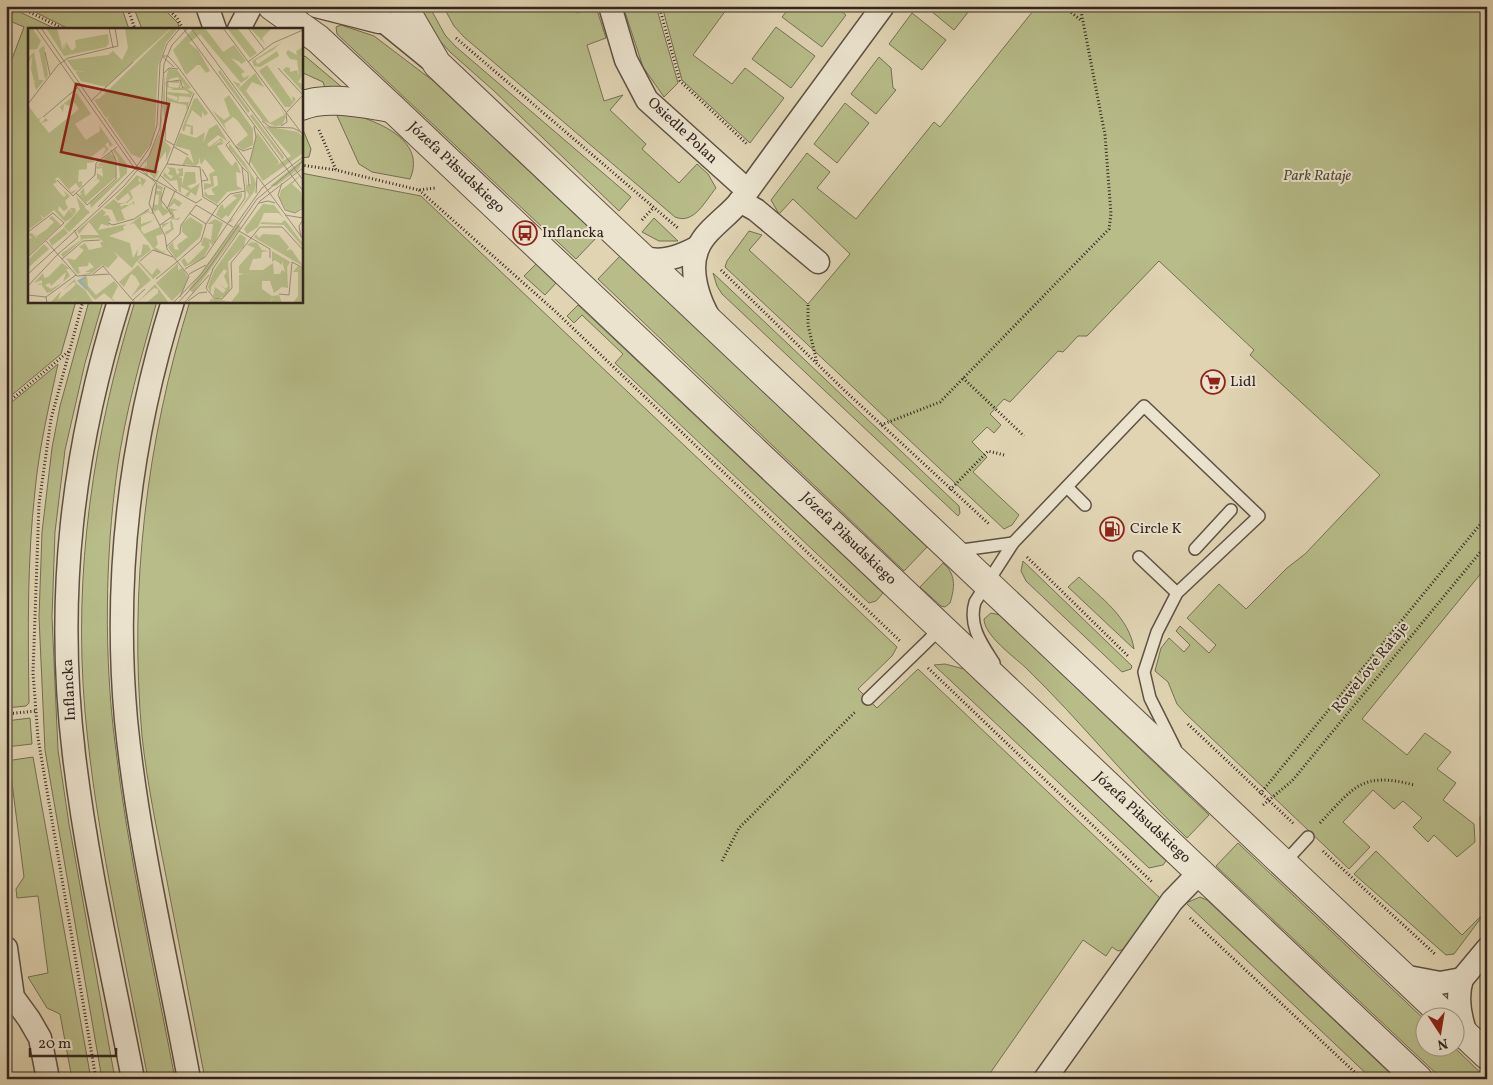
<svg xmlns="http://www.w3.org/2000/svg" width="1493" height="1085" viewBox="0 0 1493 1085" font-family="Vollkorn,serif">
	<rect width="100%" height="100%" fill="#e0d4b3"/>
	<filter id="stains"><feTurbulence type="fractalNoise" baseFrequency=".004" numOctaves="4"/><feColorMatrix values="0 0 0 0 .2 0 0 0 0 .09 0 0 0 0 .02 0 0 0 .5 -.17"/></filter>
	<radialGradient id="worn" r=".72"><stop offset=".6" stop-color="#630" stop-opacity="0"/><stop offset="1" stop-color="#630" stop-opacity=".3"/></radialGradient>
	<g fill="#b7bc89" stroke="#747054">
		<polygon points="7,6 56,29 29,29 29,301 76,301 61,354 6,400 6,75 24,27 10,21 13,12 6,9"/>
		<polygon points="23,6 121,6 129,29 69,29"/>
		<polygon points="133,6 161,6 178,23 179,29 142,29"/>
		<polygon points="415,6 429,6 445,35 455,46 631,197 619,211 493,90 450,52 438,39"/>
		<path d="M443,6H575L577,13L596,7L606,38L587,45L604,101L623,95L610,110L646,144L642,149L679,183L697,164L708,174L716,188C705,201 694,225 675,217L464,37L454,26Z"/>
		<polygon points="623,6 656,6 678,83 664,97 643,67"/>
		<polygon points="662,6 729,6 693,55 732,84 745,68 784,98 750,143 682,80"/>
		<polygon points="791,6 835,6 846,15 822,47 782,17"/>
		<polygon points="925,6 973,6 954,30"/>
		<polygon points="1037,6 1487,6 1487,566 1362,719 1407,755 1425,733 1451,752 1437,769 1456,783 1443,800 1474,824 1475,842 1457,857 1434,835 1428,842 1413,827 1422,818 1403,801 1394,809 1373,790 1343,822 1370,847 1349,869 1185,713 1177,704 1168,682 1155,671 1161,648 1169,638 1184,652 1190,645 1176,631 1180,626 1209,653 1216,645 1187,618 1219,584 1246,609 1287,568 1305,554 1380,475 1250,355 1254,350 1159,261 1087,336 1078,336 1063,352 1058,351 1010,402 1004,399 990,414 1001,425 994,433 987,427 972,442 987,457 973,472 1019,515 1012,525 1004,529 725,267 727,261 749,231 762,235 749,250 808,304 850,254 793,199 779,214 771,200 807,153 830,172 817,188 856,219 934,122 940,127"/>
		<polygon points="912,13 946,40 922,70 889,44"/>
		<polygon points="341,25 374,36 432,80 598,236 576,259 337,34 336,27"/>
		<polygon points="776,27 815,56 791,88 752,59"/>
		<polygon points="305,56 343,88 325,88 323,82 301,72 301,59"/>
		<polygon points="879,57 891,68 893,88 896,90 876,114 851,94"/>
		<polygon points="845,103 869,123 837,163 814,144"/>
		<path d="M334,109C365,117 429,135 410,179L372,172L359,164Z"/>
		<polygon points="301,125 311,149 309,157 301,158"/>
		<path d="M301,173L421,196L897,647L892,656L858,689L877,708L918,669L1161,899L1126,949L1118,951L1112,947L1106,956L1083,940L986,1079H205C192,1011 179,944 166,876C157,830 147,783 142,736C129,589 146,442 190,301H301Z"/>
		<polygon points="654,218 678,241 659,241 642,232"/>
		<polygon points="620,256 927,547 904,571 598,279"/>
		<polygon points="536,264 556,283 545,295 524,276"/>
		<polygon points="713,273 959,506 960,513 958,516 722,294 717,286"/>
		<polygon points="89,301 103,301 85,363 65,450 55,532 52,617 58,750 69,824 115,1079 102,1079 45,750 39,617 42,532 52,448 60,406"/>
		<path d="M135,301H157C141,357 125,413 117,471C105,557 104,657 115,743C128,856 154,967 175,1079H148C125,957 96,835 85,712C73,571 93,436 135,301Z"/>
		<polygon points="578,305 883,593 876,601 869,603 615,363 623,354 582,315 574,323 567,316"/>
		<path d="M58,364C49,406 39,448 35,491C27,562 28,632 29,703L26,706L6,708V407Z"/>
		<polygon points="1023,561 1132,666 1131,669 1122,672 1026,581 1021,571"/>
		<path d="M943,563C956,574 955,587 950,603L945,607L941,606L920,587Z"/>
		<path d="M1079,577C1101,598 1129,617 1134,649L1068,587Z"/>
		<path d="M991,613L1000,615L1209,815L1187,838C1130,784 1082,722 1025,667C1014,657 984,635 984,619Z"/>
		<polygon points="945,664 964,669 1166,861 1163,865 1149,868 934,665"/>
		<polygon points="30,718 32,744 6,747 6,721"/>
		<polygon points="33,757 91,1079 72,1079 60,1014 47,1008 28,977 48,973 38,896 17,898 16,889 24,877 11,775 6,772 6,761"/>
		<polygon points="1487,808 1487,854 1481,846 1480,817"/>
		<polygon points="1238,843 1425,1020 1426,1048 1455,1048 1487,1079 1442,1079 1216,866"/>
		<polygon points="1376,851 1462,935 1487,910 1454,954 1446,955 1354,874"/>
		<polygon points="1200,897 1207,900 1396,1079 1372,1079 1186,903"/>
	</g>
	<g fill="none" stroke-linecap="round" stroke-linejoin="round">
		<g stroke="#5e5144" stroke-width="14">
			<g id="service">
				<polyline points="1067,487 1085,505"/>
				<polyline points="1195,549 1231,510"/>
				<polyline points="955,551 1013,543"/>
				<polyline points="1139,557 1177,593"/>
				<path d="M994,663C982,644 968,626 975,602L1013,543L1144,406L1259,516L1177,593L1157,632L1144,672L1150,698L1175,748"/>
				<polyline points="868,699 941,628"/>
				<polyline points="1284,863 1308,837"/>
			</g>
		</g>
		<g stroke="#5e5144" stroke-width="25">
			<g id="minor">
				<polyline points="207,6 215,29"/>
				<polyline points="316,6 379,22"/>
				<polyline points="365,6 430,59"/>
				<polyline points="610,6 626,60 647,100 747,190"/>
				<polyline points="239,29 251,6"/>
				<polyline points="740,201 756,210 818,262"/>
				<path d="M642,257C662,264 681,256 698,247"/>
				<path d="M119,301C72,452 55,598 74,755C87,864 112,971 133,1079"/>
				<path d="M173,301C130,438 113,576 126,720C138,840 167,960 189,1079"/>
				<path d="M711,321C699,301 688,271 698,248C706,229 729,216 741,200C788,135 835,71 883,6"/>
				<polyline points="6,948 13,997 29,1019 40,1038 48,1079"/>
				<polyline points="1403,976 1440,983 1462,979"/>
				<path d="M1467,1036C1460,1018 1456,998 1462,979L1487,949"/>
				<polyline points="1045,1079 1172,901 1200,872"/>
			</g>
		</g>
		<g stroke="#5e5144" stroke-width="30">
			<g id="tertiary">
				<polyline points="272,6 318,39 392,108 1418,1079"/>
				<polyline points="403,6 437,64 1447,1018"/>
				<path d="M301,106C328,95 364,104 392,108"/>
				<polyline points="1456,1026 1487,1055"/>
			</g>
		</g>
		<g stroke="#32251f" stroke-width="3" stroke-dasharray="1 2.5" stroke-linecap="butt">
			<polyline points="17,6 64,29"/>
			<polyline points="127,6 135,29"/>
			<polyline points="165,6 177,18 183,29"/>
			<polyline points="659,6 680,81 748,145"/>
			<polyline points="1063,6 1082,21"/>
			<polyline points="456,38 679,229"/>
			<polyline points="319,130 336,170 419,190 435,188"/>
			<polyline points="301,165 336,170"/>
			<polyline points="419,190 556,312 900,641"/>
			<polyline points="642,220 654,207"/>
			<polyline points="721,270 845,391 990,525"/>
			<polyline points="83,301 51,419 39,504 33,673 38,738 96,1079"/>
			<polyline points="808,305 808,325 817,363"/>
			<polyline points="963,378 1024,436"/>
			<polyline points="6,404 69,351"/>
			<polyline points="881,425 940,402 1109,229 1111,214 1105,135 1080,6"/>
			<polyline points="950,490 988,451 1004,455"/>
			<polyline points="1027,557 1128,656"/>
			<polyline points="928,668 1153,883"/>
			<polyline points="6,714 36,711"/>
			<polyline points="1188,724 1294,824"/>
			<polyline points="1260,794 1487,516"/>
			<polyline points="1263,805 1292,781 1487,544"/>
			<path d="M1320,823C1354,787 1362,771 1414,785"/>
			<polyline points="1323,851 1436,955"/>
			<polyline points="722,861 739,828 855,712"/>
			<polyline points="1190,918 1362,1079"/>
		</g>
		<use href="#service" stroke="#ebe3ce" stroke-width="11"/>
		<use href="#minor" stroke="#ebe3ce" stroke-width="22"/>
		<use href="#tertiary" stroke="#ebe3ce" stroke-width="28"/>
	</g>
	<defs>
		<g id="bus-ring" transform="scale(1.25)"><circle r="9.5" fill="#ebe3ce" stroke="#8f2418" stroke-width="1.5"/><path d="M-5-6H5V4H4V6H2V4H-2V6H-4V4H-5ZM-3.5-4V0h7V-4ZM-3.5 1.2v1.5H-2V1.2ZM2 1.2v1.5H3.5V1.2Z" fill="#8f2418"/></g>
		<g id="supermarket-ring" transform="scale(1.25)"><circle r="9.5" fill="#ebe3ce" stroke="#8f2418" stroke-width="1.5"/><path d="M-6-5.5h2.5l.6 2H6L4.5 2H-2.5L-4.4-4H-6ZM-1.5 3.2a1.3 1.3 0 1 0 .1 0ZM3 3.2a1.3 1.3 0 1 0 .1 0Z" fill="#8f2418"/></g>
		<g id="fuel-ring" transform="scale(1.25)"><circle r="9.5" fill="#ebe3ce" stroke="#8f2418" stroke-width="1.5"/><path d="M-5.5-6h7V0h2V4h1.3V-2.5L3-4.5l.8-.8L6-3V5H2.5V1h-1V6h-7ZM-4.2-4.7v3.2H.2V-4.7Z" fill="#8f2418"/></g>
	</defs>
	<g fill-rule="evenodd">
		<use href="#bus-ring" x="525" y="233"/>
		<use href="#supermarket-ring" x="1213" y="382"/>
		<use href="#fuel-ring" x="1112" y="529"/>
	</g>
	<g text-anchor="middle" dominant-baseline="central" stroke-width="4" stroke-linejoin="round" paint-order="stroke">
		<g font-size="15" fill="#32251f" stroke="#ebe3ce">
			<text transform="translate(682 131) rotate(43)">Osiedle Polan</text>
			<text transform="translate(456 168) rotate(43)">Józefa Piłsudskiego</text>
			<text transform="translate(848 539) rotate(44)">Józefa Piłsudskiego</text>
			<text transform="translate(1371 668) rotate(-51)">RoweLove Rataje</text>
			<text transform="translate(70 690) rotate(-93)">Inflancka</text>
			<text transform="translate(1142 818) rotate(43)">Józefa Piłsudskiego</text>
		</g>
		<g font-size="15" font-style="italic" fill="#534b3a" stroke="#ebe3ce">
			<text x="1317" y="176">Park Rataje</text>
		</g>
		<g font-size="15" fill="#32251f" stroke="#ebe3ce" text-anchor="start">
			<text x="542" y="233">Inflancka</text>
			<text x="1230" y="382">Lidl</text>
			<text x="1130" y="529">Circle K</text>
		</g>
	</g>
	<g transform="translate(28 28)">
		<rect width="275" height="275" fill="#e0d4b3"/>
		<path d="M0,0H4L13,13L9,21L0,22ZM18,0H29L35,23L36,15L37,22L38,14L44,23L48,19L47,12L80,6L81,15L78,19L36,28ZM97,0H143L78,59L53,53L47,43L58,44L46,42L39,32L80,27L85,23L94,32L100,20ZM144,0H150L138,15L130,38L127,101L123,116L112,130L103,126L79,91L82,88L78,90L66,72L72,70ZM166,0H177L195,24L206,17L218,33L213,36L212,34L203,30L217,44L213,46L216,50L221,47L219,44L221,47L220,50L213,55L172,6L161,15L170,22L182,43L178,45L172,37H169L158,47L145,22ZM199,0L210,1L229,25L222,30ZM222,0H244L234,10L237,16ZM254,14L245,22L228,32V34L230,36L249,23L251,28L232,39L226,38L224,33ZM16,17L20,48L17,51L11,22ZM275,19V29H272L275,30V47L270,54L275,56L274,63L255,42L258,39L262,40V44L269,42L271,48L269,32L262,31L258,25L260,22L269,27L268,23ZM6,24L11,52H16L8,62L6,54L9,53H6L3,41L4,28L2,33L0,30ZM239,37L265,74L264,68L268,71L262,79H257L231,43ZM140,41L149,42L163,60L159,61L165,64L161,73L162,69L151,68L150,74H161L159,82L158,77L143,74L140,77L139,74V69L149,73L150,69L139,66L140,64L162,66L157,62H141L146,61L139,59L140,54L141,59L150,60L152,55H142L150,52L153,56L152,60L157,58L150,49L142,51L137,58ZM192,42L222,83L220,85L190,44ZM137,44V96L135,78L133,102L137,99L135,111L143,120L138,133V123L129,136L126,142L131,143L127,151L120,144V148L116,141L118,137L119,141V134L117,136L132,104ZM227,45L236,59L224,54L218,63L242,95L256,87L253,79L258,89L254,97L247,98L235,93L205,53L212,56L211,60ZM49,65L63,86L47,96L53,105L58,112L72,103L71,97L85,117L82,119L80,114L77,117L81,121L73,129L78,121L76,119L62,130L67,134L59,135V141L51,142L50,154L54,153V158L51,160L48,155L41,161L43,164L50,161L44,166L30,149L27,151L29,154L25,156L31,164L36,169L38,167L35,162L42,168L37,173L40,180L36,183L31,178L30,182L36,189L41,181L45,186L42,180H47L48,184L43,190L37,194L26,182L16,190L12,186L15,191L0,202V77L10,91L14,89L11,92L13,95L18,90L20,93L13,95L21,105L51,81L45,73L41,78L36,76L35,84L32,79ZM201,67L225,101V117L215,122L208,117L220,107L210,93L205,89L196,96L199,103L184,82L196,92L202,88L196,71ZM169,70L180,85L177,88L174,83V90L164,82L158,96L165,98V107L162,106L163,99L158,98L156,104L154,101L166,71ZM224,86L256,129L255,132L222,88ZM189,96L200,114L190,107L179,116L181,119L193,110L197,116L192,112L183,119L193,113L195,116L189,118L198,131L204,138L208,133L209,135L213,145L208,144L209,158L215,161L199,164L189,176L176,168L177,163L180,167H187L183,161L190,157L189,148H185L186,158L176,162V155L183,156L181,146L187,143L177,131L173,137L171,129V135L167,138L158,136L157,137L143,136L142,135L154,137L159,128L166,136L162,122L147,118L152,105L168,110L177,104L175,115L181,101ZM237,98L270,104L275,109V125L235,153L222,133L229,104L251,134L249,137L263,128ZM201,115L225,145L216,135L226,150L228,156L226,164L203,194H200L207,189L221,167L218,162L217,141L219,157L223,156L222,146L201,120ZM87,121L99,136V145L63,180L62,175L92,149L90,130L85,123ZM82,125L87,129L88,149L58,175L50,166L54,167L52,164L56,160L57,168L72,153L70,151L63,154L69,151V145L75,149L74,140L69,141L68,138L76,139L69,137ZM275,131L271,141L248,158H242ZM139,139L147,140L149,147L152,144L149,141L155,140V148L150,149L154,150V158L157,144H167L168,155L159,158L163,161L172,155L168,168L163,164L160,169L157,167L161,163L153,159V164L157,165L151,164L149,152L142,153L135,148L136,144L143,151L145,148L140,146L142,142ZM275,145L264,156L273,164L275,178L267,185L258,182L251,170L253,162ZM109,147L118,152L114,159L112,149L110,152L113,155L102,163L105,170L99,175L92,176L93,179L96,177H101L106,173L107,178L105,175L93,182L97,192L107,189L89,194L84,182L75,180L86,171L90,175H97L103,170L100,165L90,173L87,170ZM130,157L135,159L134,163L129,160V163H134V178L143,185V189L141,184L135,188L130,181L127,184L125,182V176L130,177L131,167L127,166L129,158ZM149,165L146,170L154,175L151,179L146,175L141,180L150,182L145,183L147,191L153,189L150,192L143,191L146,201L138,207L137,204L143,201L142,194L134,200V196L142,194L145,187L140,182L142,176ZM214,165V169L200,189L198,187L194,191L188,187L192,178L195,176L196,181L209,170L204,167ZM48,168L57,178V180L62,184L41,204L36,199L52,181ZM235,176L246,177L256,190L250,185H236L230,199L219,206L216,201ZM74,181L78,185L75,188L80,187L83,192L80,195L82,198L73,196L70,202L99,196L95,199L96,202L81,208L102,215L105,230L110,221L109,228L113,227L115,216L120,217L123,222L110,232L124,247L129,240L133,244L125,251L109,233L104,240L71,210L55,211L35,229L33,226L53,212L52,207H71L61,194L51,206L49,203ZM119,183H121L123,186L120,184L113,188V196L126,192L124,188L126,191L123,194L113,199V202L116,206L132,199L135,206L128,208L130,216L127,219L135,224L137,222L136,225L128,224L106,195L101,197ZM24,188L33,197L0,228V211L4,210L0,206L4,205L10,211L6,204L9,208L19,201L26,194L21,190ZM162,189L175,197L172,209L148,231L140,219L145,214L146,221L151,222L149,217L160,209L154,204V196ZM187,191L195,195L187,214L184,217L181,213L182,218L175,230L157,239L153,233L156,230L160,236L177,219L173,217L176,209L183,212L185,196H179ZM257,192L275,216V219L256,197L232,196L234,194L253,195ZM209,196L213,199L165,265L161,261ZM36,200L40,205L24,218L21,212ZM212,205L187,242L212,206L218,210L216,218L200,234L202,262L196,269L189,270L185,268L187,259L195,265L198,262L190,255L198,261L200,258L196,248L199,243L196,241L183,259V265L180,259L182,253L186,243L190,237ZM228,206L231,210L235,206L251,207L261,219L258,223L263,221L275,238L230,212L226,209ZM225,213L224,216L226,214L232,216L229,215L234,222L242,223L234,224L233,230L225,231L221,242H235L245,235L246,246H252L254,242L257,244L254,232V237L247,232L244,234V223L262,234L259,239L260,260L254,259L246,265L242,253H234V261L244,268L251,267L254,275H243L245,269L242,275L182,274V271L187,273L183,270L203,274L211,264V247L216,246L211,245V238L227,220L219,217ZM72,214H78L90,229L80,240L74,237L63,246L52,247L64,244H57L66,239L61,234L60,238L50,239L52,245L49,246L38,230L47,232L56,222L51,219L57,215L61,222L74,219ZM16,216L21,221L0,240V232ZM34,235L42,241H38L42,248L35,254L38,244L23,258L22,255L17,257L23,261L35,254L23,264L19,265L13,256L9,258L12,255L14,256V252L6,255L15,245L16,250L20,249ZM150,235V242L154,240L160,249L155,262L144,273L128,255ZM110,237L123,252L103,269L112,256L107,248L103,246L96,259L91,254ZM270,238L275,241V268L273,275H265L270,268V244H265ZM59,249L60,258L68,267L86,253L90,258L84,270L88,275L76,265L67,272L51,253ZM47,251L48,255L57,262L42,275L23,274L33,263L30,272L42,262L48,256L46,254L35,262ZM127,256L141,275H118L130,265V261L126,260L109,275ZM57,262L65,274L43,275L49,269Z" fill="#b7bc89"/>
		<path fill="none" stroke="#9ab5b9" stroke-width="2.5" d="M58,249L51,253L59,261"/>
		<path fill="none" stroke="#9a8e78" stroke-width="1" d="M8,0L107,141L168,175L174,171M13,0L108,137L127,154M81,0L85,20M155,0L275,163M163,0L275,152M195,0L275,107M220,0L236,21M17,24L22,47M134,28H140L150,39L275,211M134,28L146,39M220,34L245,15L275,2M250,40L275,67M136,45L141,40L150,41M63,73L105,34M0,76L30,37L40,30L90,18L87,0M258,85L274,68M15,89L49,60M234,93L242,99L265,100L273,104M253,98L259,94L258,85M146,117L137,112L139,54L152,52L155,60M207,118L215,123L224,120M146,119L160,127M139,136L172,139L175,169L190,178L178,196L173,213L150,233M221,137L228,109L226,98M214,139L220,145L221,158M174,141L180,152L174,153M132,147L149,163M29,152L45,168L67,147L68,135L89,119M254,155L250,167L257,182L267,185L275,180M48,165L59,177L88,151V132L83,122M228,165L229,149M231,175L240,173L247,175M190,178L202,166L217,163L214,139L198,117L202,113M70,179L107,141L122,119L129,97L132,35L139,16L152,0M139,181L147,163M161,185L178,196M124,186L129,155M257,187L275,190M80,195L85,197L106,191L121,181M132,197L145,188L133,172L137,159M211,203L242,221V230M0,204L25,185L36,195L0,229M273,209L271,198L275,192M18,213L49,248L82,246L107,275M139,218L152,206L153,197L168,177L205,199M30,226L50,209L46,202M34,231L55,213L72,212M112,233L125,222L145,229M157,241L177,229L217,170V163M185,241L178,260L186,270L194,271L204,260L203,235L232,199H254L275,222M184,242L232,173L275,140M0,246L96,158L121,128L132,100L136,36L144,17L160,0M65,246L75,238L81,245M161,246L178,237M128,251L150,233M0,258L30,226M251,266L261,267L264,234L275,240M0,267L18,269M152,269L161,248L139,221L137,208L121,176L125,159L139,136L166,65M105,272L117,261M160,273L171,265L179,264M19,275L18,269L48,247M145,275L173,246L234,160L275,129M150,275L178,244L229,171L275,133M156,275L181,247"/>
		<path fill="#8f2418" fill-opacity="0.15" stroke="#8f2418" stroke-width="2.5" d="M48,56L141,76L127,144L33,124Z"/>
		<rect width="275" height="275" fill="none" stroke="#32251f" stroke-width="2.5"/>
	</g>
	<rect width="1493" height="1085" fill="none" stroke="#e0d4b3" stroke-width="25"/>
	<rect x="8" y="8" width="1478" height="1070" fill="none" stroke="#32251f" stroke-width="2.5"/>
	<rect x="12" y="12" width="1468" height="1060" fill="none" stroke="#32251f"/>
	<g transform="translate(1440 1032) rotate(168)"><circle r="24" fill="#ebe3ce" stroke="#a19788"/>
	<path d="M0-4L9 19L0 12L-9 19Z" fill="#8f2418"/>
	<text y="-8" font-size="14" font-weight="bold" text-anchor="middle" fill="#32251f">N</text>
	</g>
	<path d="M30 1048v8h86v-8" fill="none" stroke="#32251f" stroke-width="2.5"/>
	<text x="38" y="1048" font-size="15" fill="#32251f" stroke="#ebe3ce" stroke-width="4" paint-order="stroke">20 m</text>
	<rect width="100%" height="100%" filter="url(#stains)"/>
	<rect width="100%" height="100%" fill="url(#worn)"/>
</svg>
